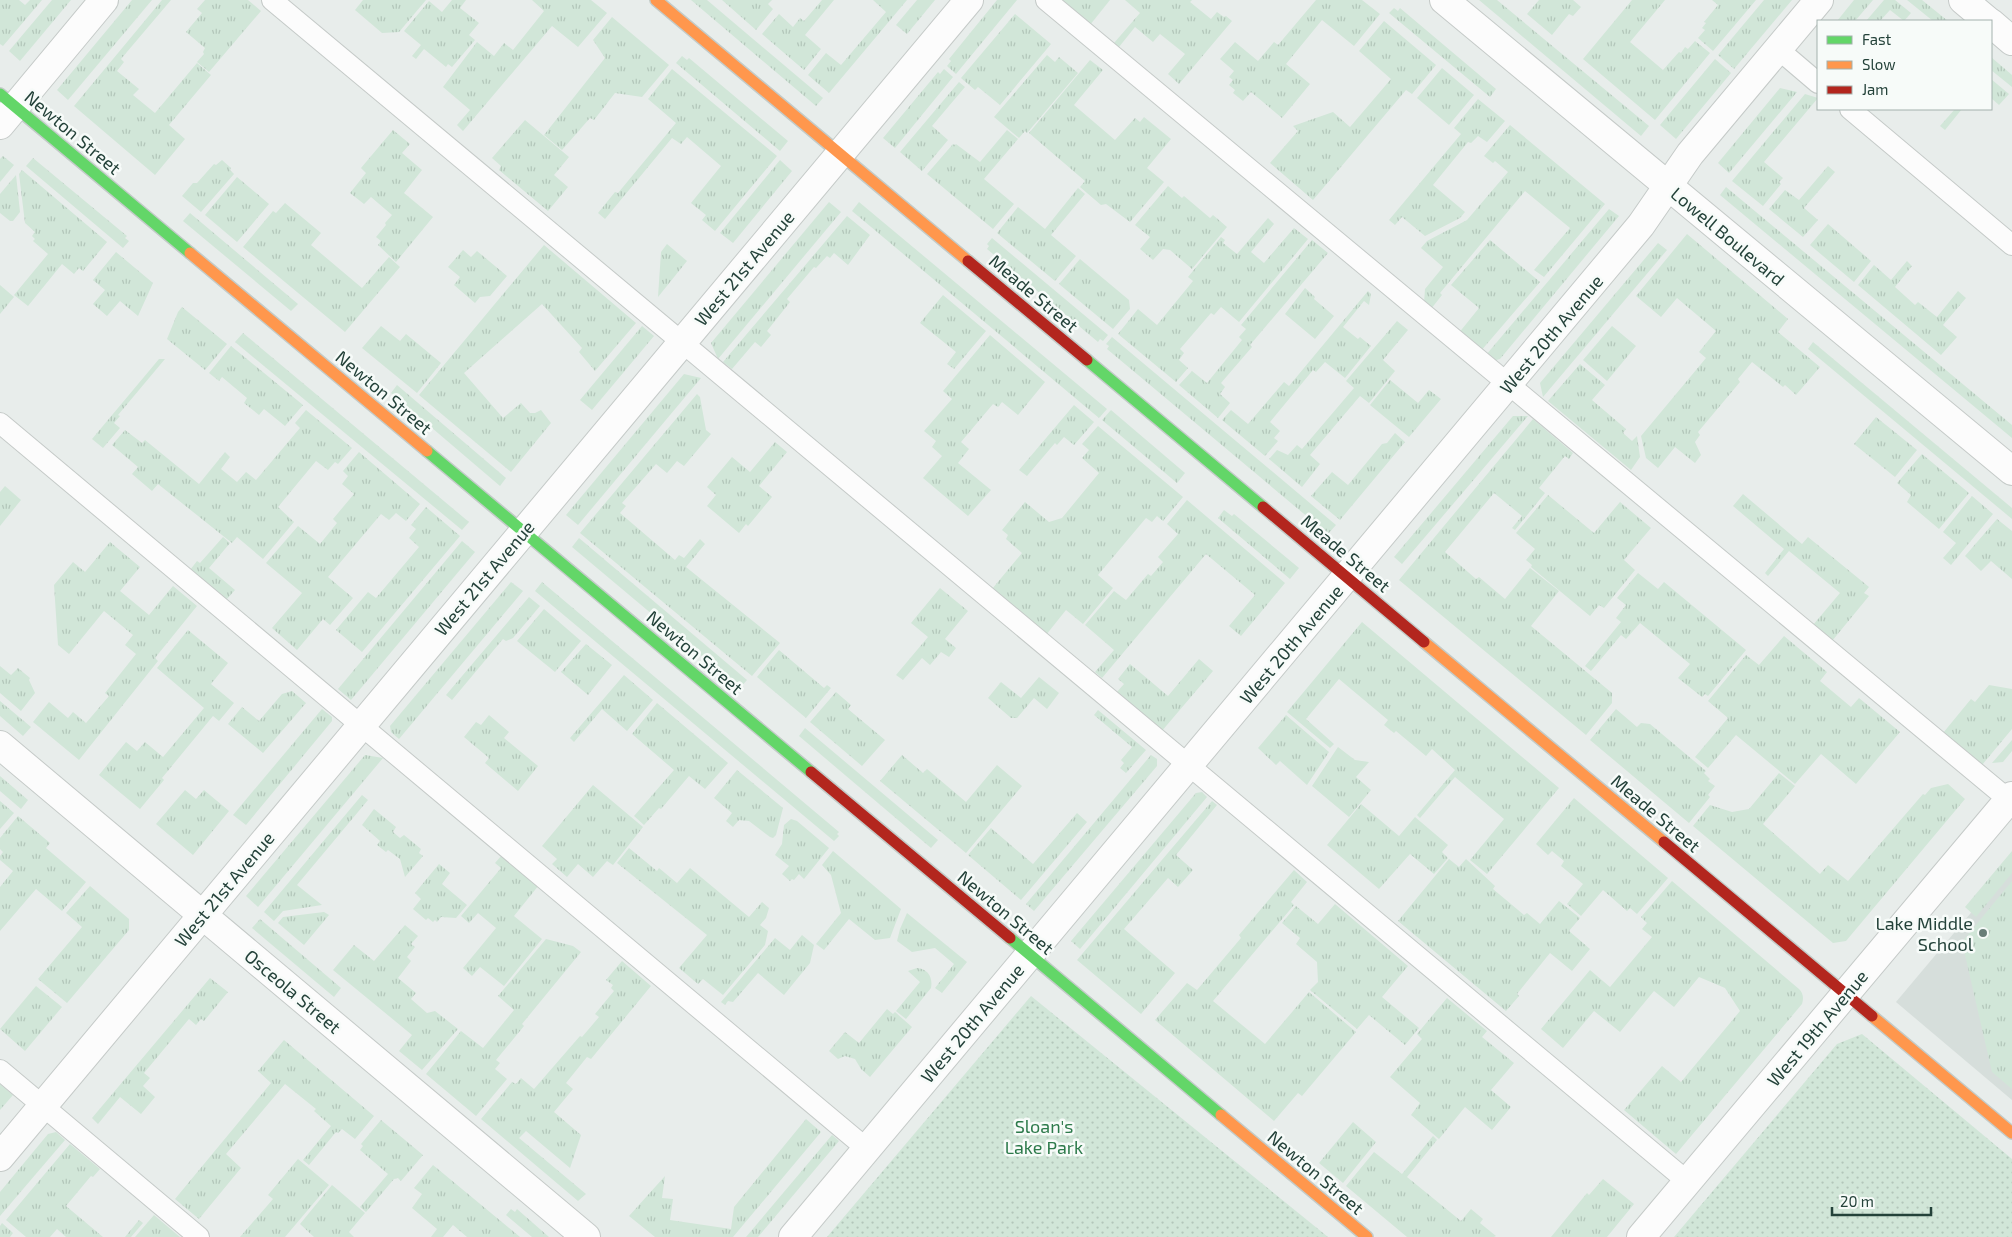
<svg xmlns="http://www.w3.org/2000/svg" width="2012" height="1237" viewBox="0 0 2012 1237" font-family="'Exo 2',sans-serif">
	<defs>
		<pattern id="grass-tufts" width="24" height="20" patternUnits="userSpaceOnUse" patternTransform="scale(1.25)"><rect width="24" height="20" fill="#d1e6d8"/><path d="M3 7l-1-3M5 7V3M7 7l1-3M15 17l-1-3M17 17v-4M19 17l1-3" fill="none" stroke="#b3c6ba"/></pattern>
		<pattern id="park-dots" width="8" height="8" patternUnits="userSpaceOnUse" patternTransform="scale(1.25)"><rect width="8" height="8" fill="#d1e6d8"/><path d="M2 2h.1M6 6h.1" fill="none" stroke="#b3c6ba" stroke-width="1.8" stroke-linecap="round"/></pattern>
	</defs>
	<rect width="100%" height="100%" fill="#e8edeb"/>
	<polygon fill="#d6dedb" points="2012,864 2012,1100 1896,1002"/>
	<g fill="url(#grass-tufts)">
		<polygon points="0,0 19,0 25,5 30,0 42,0 3,46 0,44"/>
		<polygon points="52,0 71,0 20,61 9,51"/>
		<polygon points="132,0 152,0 68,100 57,90"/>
		<polygon points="162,0 171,0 121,59 124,62 117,71 139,89 133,95 155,113 197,63 211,75 169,125 185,139 155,175 74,106"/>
		<polygon points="205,0 248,0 261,11 209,72 197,62 204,54 203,52 205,48 186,32 202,13 197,9"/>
		<polygon points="363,0 426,0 399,32 382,33 355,10"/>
		<polygon points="452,0 466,0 460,8 479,23 469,35 475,40 452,67 448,64 446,67 424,49 416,59 412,56 421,45 404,31 429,1 442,12"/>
		<polygon points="532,0 591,0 607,13 578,47 552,26 463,131 457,125 470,110 443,87 477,42 494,56 504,43 513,50 544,11"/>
		<polygon points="691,0 707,0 823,98 816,106"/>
		<polygon points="722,0 772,0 768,4 773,9 756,30"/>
		<polygon points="822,0 834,0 805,35 821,49 804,70 762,34 779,14 793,27 800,18 804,21"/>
		<polygon points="873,0 907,0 829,93 808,75 826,53 841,65 886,12"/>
		<polygon points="917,0 935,0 907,34 896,25"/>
		<polygon points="997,0 1017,0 956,74 947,66 951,61 949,59"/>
		<polygon points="1060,0 1110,0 1090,25"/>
		<polygon points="1125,0 1192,0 1190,2 1211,19 1217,12 1224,17 1226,16 1232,21 1179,84 1168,74 1185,54 1160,34 1153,42 1135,27 1119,47 1114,43 1140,13"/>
		<polygon points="1316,0 1362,0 1380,14 1354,46 1322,20 1286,64 1310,84 1282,118 1251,92 1243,101 1233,93 1235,90 1229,85 1233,80 1229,77 1234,71 1220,59 1235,42 1258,61 1274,42 1278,45"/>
		<polygon points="1479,0 1497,0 1649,126 1641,136"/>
		<polygon points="1539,0 1573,0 1581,7 1573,16 1569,14 1552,35 1527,14"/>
		<polygon points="1632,0 1665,0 1630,42 1663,70 1679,52 1681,53 1685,47 1688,49 1695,41 1710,53 1655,120 1583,59"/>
		<polygon points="1712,0 1756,0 1713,51 1698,38 1705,30 1702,28 1706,23 1704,22 1718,5"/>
		<polygon points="1764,0 1792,0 1734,69 1718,55"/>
		<polygon points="1854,0 1873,0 1855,21 1837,21"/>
		<polygon points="1884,0 1895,0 1911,13 1904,21 1890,10 1880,21 1866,21"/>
		<polygon points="1907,0 1922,0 1948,21 1933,21"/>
		<polygon points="1394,8 1398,11 1400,8 1496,89 1490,97 1389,13"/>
		<polygon points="1015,14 1051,44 1000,105 978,87 975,90 961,78"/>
		<polygon points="612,17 669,65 642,97 615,93 594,120 590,118 562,150 544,135 605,58 593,40"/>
		<polygon points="1384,21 1436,65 1412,94 1406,90 1313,200 1270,163 1298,131 1293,126 1333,112 1350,127 1391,79 1359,51"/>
		<polygon points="1047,55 1055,62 1059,57 1078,73 1027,133 1025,131 1019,138 994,117"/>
		<polygon points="682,56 687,60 689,58 788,141 780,151 676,63"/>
		<polygon points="1991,57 2012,75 2012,87 1991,70"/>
		<polygon points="1715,59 1731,73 1676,139 1660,125"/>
		<polygon points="1090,60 1103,70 1074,105 1115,140 1135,118 1140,122 1144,117 1171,139 1147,168 1164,182 1130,222 1106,204 1101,205 1080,187 1085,181 1029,133"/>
		<polygon points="1442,68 1474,95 1449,125 1417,98"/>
		<polygon points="672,69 777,156 715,231 702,220 706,215 691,203 721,166 687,137 681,144 672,138 605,219 598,213 615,192 618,193 676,123 648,99"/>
		<polygon points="944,69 953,77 895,148 883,138 938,72 940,74"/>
		<polygon points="1991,79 2009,94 1999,105 1991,98"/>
		<polygon points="959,82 965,87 932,126 948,140 922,171 900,152"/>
		<polygon points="1780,88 1797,92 1729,173 1718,163"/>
		<polygon points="1805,94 1818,98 1764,162 1783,178 1779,182 1781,184 1763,206 1732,181"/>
		<polygon points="1478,99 1505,121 1487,142 1478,136 1471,143 1468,142 1433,185 1465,212 1460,218 1425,236 1402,217 1395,225 1389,220 1461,134 1454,128"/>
		<polygon points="1955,109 1962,109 1945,130 1940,126"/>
		<polygon points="525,120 569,157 554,175 568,187 548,211 499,170 501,166 492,158"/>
		<polygon points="1510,125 1605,204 1544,277 1534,270 1570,228 1525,191 1440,293 1442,295 1431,309 1424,303 1425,289 1443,267 1421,248 1427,241 1467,220 1508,172 1495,161 1493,163 1484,156"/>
		<polygon points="393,130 410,144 402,153 422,170 404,193 433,217 396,262 378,245 381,241 376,237 386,225 385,223 392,215 371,197 364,204 350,193 366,173 361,168"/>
		<polygon points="1007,130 1018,139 984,179 1014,204 993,229 927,174 953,144 955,145 956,144 980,162"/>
		<polygon points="3,156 14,165 0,182 0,159"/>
		<polygon points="33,158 127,236 125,238 129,241 123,248 26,166"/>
		<polygon points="222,160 231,168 230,170 234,174 201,212 182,196 193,183 197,183 214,164 216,165"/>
		<polygon points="780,160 792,171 733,243 720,233"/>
		<polygon points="1828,166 1835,172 1804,208 1818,220 1803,237 1769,209 1785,190 1799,200"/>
		<polygon points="22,170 107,242 83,271 79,268 74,274 62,264 28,306 14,295 48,254 33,241 35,239 32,236 35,232 25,223 19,174"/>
		<polygon points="16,175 20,212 13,221 10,221 0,213 0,194"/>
		<polygon points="237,177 269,204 237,242 205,215"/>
		<polygon points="1168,186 1182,198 1184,196 1210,218 1213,215 1227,227 1192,269 1170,250 1163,249 1153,260 1140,249 1150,237 1135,225"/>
		<polygon points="1726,187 2012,425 2012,438 1720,195"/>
		<polygon points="1078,188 1085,194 1051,235 1076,256 1055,281 997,233 1018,207 1045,229"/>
		<polygon points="829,202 841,212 718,359 711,343"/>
		<polygon points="859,202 1107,409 1099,418 852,211"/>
		<polygon points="285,203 321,233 311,245 362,288 389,257 400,267 345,332 243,247 273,211 276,213"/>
		<polygon points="1609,209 1619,216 1500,359 1493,361 1486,355"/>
		<polygon points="190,213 298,304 291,311 183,221"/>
		<polygon points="847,216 870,235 848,265 834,253 830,258 827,256 816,268 814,267 787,299 790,302 767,331 771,335 761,347 755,342 732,369 723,362"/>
		<polygon points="1268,218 1274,224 1251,252 1264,263 1294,228 1308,239 1239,322 1221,307 1214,315 1211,313 1180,349 1184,353 1179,360 1188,368 1176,382 1118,334 1138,309 1157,325 1193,281 1188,277 1221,237 1225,240 1223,243 1237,254"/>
		<polygon points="1828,224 1871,261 1854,282 1810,245"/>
		<polygon points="1687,234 1788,319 1778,332 1820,367 1796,395 1785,385 1783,387 1752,362 1738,379 1740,382 1698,432 1700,435 1695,442 1701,455 1695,463 1675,447 1658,468 1646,458 1641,436 1706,358 1699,352 1716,331 1677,298 1661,317 1636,296"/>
		<polygon points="992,238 1108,335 1103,341 1100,339 1098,342 987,249 989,246 987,244"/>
		<polygon points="1312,240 1328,253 1250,345 1252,347 1221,383 1225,387 1220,394 1230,403 1218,418 1179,385 1192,371 1207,383 1242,340 1239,337 1246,329 1241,325"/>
		<polygon points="1490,240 1540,282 1480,352 1458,334 1479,308 1451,285"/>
		<polygon points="1658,243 1667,250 1543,397 1540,383"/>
		<polygon points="667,244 687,261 658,297 661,252"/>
		<polygon points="544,245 636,323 595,371 579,352 582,348 542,304 464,373 503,418 521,403 530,413 535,413 541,410 551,423 511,472 419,395"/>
		<polygon points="463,250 471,257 477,251 507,276 490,296 480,297 475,303 454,285 460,277 448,267"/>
		<polygon points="116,252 153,283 138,316 120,301 107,316 93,304 105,290 93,280"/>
		<polygon points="1080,259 1129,300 1130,309 1113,329 1059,284"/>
		<polygon points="1907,261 1912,266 1895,287 1915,305 1918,302 1937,317 1958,291 1966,298 1943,325 1957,337 1941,355 1858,285 1874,265 1891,280"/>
		<polygon points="0,285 14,297 0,314"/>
		<polygon points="1305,288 1315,297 1314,299 1334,316 1315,339 1285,314"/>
		<polygon points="1368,291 1371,294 1369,305 1364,301 1343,327 1358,339 1360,337 1371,346 1345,378 1325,362 1316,372 1313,370 1270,422 1280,431 1274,438 1278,441 1265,456 1222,420 1231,410 1248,424 1284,382 1289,386"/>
		<polygon points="943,295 986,331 954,369 947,364 956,352 920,323"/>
		<polygon points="182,307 227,344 205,370 167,339 178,312"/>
		<polygon points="1397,321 1408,330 1383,360 1395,371 1369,403 1360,396 1310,455 1320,464 1302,487 1269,459 1277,450 1288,455 1297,445 1302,449 1354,388 1346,381"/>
		<polygon points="381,326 400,341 406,334 441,363 417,393 362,348"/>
		<polygon points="642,326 654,336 592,410 580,400"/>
		<polygon points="1612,326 1636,346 1607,381 1583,360"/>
		<polygon points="243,333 469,522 462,530 235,342"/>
		<polygon points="990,335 1045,382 1018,415 1002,402 998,407 993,404 961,442 969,449 958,463 991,490 968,516 923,478 942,456 932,447 936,441 924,431 952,399 943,391"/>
		<polygon points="1112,337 1336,525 1328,534 1107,349 1109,346 1106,344"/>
		<polygon points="1813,342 2012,508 2012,519 1808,349"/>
		<polygon points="231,346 303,405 285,426 264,409 259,415 244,403 247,398 222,377 219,381 209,373"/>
		<polygon points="159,359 165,359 118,415 120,416 114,423 120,428 103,448 92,439"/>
		<polygon points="1580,364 1605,385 1592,400 1626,429 1623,433 1632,441 1637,436 1640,457 1631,470 1548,401"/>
		<polygon points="684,374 701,378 578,525 566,515"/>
		<polygon points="1390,380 1418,403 1429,390 1441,399 1409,437 1370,405"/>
		<polygon points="397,385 506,478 500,486 391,393"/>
		<polygon points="697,394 700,397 706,430 711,434 684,466 677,461 667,473 656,464 622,503 626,506 620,513 675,560 679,555 684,558 700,539 705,544 686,567 780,643 752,676 580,533"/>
		<polygon points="1074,405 1094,422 1074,445 1064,437 1057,445 1055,443 1027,476 1019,470"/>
		<polygon points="306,410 352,448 338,464 335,462 328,470 316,461 278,507 294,522 263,559 237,537 232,543 158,484 152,491 132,474 138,467 112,445 125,430 142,443 145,440 199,484 225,452 230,457 221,469 237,482 246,472 256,480 300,428 295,423"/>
		<polygon points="1111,410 1185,473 1177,483 1102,420"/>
		<polygon points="1513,416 1528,416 1402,564 1394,557"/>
		<polygon points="1876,417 1917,450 1895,477 1854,444"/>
		<polygon points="1533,419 1573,453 1569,459 1565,456 1539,488 1545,493 1515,530 1512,528 1522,516 1494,493 1445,552 1476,579 1479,577 1505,599 1530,568 1559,591 1531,626 1612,693 1612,703 1586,735 1399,580"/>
		<polygon points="1098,426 1183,497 1163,521 1157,516 1152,522 1146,518 1098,575 1113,588 1083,624 1066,610 1046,635 992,589 1022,553 1006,539 1008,535 1002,530 1025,502 1049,522 1062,518 1099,473 1082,458 1089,450 1082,444"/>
		<polygon points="1395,433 1405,442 1340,520 1311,496 1332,472 1348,485 1382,444 1387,443"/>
		<polygon points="775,442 787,452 759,486 772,497 748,526 746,524 739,533 707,506 716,495 707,487 732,457 750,472"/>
		<polygon points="359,452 420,504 406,521 396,513 389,520 381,514 328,577 353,598 330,625 323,619 297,650 272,628 302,593 266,563 298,526 320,544 337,523 333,519 354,494 342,484 348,476 343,471"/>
		<polygon points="1922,454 1969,493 1939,529 1907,502 1911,495 1897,483"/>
		<polygon points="5,486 21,500 0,526 0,492"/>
		<polygon points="1743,494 1802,544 1808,537 1869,587 1864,593 1869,596 1832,641 1813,625 1840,593 1789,551 1768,576 1765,573 1784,549 1733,506"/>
		<polygon points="1548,495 1594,533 1620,502 1651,528 1624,560 1635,570 1604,608 1599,605 1590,616 1531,567 1532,565 1526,560 1535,549 1516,533"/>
		<polygon points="1972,496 1993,514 1951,565 1943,558 1956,543 1943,532"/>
		<polygon points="1187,500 1285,583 1241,636 1229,626 1255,595 1206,554 1102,678 1095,672 1114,650 1085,625 1114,591 1126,600 1148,574 1151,576 1163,562 1158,557 1178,534 1167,524"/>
		<polygon points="426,507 460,536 362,652 336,630 368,592 376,598 419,547 409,538 416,529 411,525"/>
		<polygon points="1224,510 1232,516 1234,514 1299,568 1290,579 1218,518"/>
		<polygon points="1997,519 2012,531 2012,579 1991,561 1981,571 1965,556"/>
		<polygon points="223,537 230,543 209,568 235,590 226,600 190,570 197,561 200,563"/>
		<polygon points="579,538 747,680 740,688 572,547"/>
		<polygon points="462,541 475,552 351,700 338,689"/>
		<polygon points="110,542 140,567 120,591 149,615 173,586 197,606 155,658 158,661 79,760 33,722 49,702 68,718 73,712 86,723 109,696 105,693 136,654 125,645 133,635 104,611 69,654 58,645 54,585 73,562 85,572"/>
		<polygon points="1638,573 1658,589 1664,582 1746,650 1708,696 1705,694 1702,697 1678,678 1690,664 1640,623 1626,639 1621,635 1591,671 1585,666 1621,622 1616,618 1626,605 1617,598"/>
		<polygon points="511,582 523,591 399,739 391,732 390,726"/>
		<polygon points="542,582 839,832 837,834 839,836 834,841 535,591"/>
		<polygon points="940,588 968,611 945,639 956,648 949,657 941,652 930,665 922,658 903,680 896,675 928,637 911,623"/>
		<polygon points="529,597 540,606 513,638 506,641 503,639 452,700 446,695"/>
		<polygon points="544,609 581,641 555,672 517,641"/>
		<polygon points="1362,622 1559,788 1487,874 1470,860 1504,819 1455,777 1420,818 1417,815 1455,770 1432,749 1426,756 1396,731 1394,733 1384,725 1388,720 1339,679 1306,719 1334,744 1330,748 1287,712"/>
		<polygon points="188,630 228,663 211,684 234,703 219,721 213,716 162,778 164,780 140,809 99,775 126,742 137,751 145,742 163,757 204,708 157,668"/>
		<polygon points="1784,636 1827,672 1820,681 1851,707 1859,698 1900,732 1856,784 1821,754 1795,784 1736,735 1708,768 1695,757 1728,718 1708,701 1746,655 1759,665"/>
		<polygon points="586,644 612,665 588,695 561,672"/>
		<polygon points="779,650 824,688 827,685 831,688 806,718 757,677"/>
		<polygon points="1199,659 1213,671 1161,732 1116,693 1124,684 1118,679 1130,664 1168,696"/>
		<polygon points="0,666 11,675 18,668 30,678 29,680 35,693 21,711 0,693"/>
		<polygon points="624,675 653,700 627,731 602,709 574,742 570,738"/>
		<polygon points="1039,677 1059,693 1047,709 1034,698 1017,718 1011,718 988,698 1001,682 1021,698"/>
		<polygon points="1989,685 2012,689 2012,729 1982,765 1943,733 1971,699 1975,702"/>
		<polygon points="292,691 306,703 263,753 228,724 242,707 259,721 282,694"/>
		<polygon points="836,692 851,705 848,709 885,740 862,766 810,722"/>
		<polygon points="0,701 31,727 23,736 0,716"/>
		<polygon points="657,703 728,763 705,789 689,776 661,809 659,808 644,825 634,816 674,770 632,734"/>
		<polygon points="322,709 332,717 332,721 246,825 233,815"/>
		<polygon points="1616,709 1637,727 1641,723 1650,724 1706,771 1704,773 1710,779 1708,781 1715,786 1708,795 1710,797 1689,823 1590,740"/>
		<polygon points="1098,710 1146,750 1126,773 1120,768 1124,763 1121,760 1132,747 1094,715"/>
		<polygon points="489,715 509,732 504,738 538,766 518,791 485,763 489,758 464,737 476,722 481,725"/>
		<polygon points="1286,715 1329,752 1307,785 1280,761 1276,765 1258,748"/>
		<polygon points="805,728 938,840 931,848 799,736"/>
		<polygon points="2012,740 2012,751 2003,762 1992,763"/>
		<polygon points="1338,747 1355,760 1369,762 1356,777 1371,790 1349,817 1312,786"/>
		<polygon points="365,755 383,758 258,907 246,896"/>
		<polygon points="902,755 923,773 927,769 966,802 997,765 1022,786 966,853 880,781"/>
		<polygon points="1151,755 1157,759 1157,766 1034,911 1026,904"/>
		<polygon points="737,770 783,808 776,835 773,838 770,837 749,821 739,820 733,827 726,821 732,813 714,798"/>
		<polygon points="1779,773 1795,786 1763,824 1820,874 1828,865 1848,881 1923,794 1925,795 1931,788 1948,784 1965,799 1846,941 1833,943 1693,826 1710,805 1732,812 1749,809"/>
		<polygon points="0,776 28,800 21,809 0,791"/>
		<polygon points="593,785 643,827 613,865 607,861 593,877 578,864 567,877 552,864 557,859 542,846"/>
		<polygon points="185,790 196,799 204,790 229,811 193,855 156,824"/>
		<polygon points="1202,792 1207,797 1080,949 1071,941 1196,793"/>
		<polygon points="362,795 368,800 297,885 322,905 283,911 274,921 264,912"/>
		<polygon points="1574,798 1668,878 1637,914 1630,908 1627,911 1603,890 1581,916 1567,904 1583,884 1561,866 1564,861 1552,851 1548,855 1536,844"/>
		<polygon points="0,801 14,813 0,829"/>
		<polygon points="1212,801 1217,805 1176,855 1193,870 1178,887 1168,878 1124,929 1175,973 1141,1014 1077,960"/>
		<polygon points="1361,804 1399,836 1415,817 1448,845 1442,852 1448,858 1434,874 1410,854 1379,889 1327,845"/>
		<polygon points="374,809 396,827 393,832 400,838 404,835 421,849 419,853 423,856 405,877 400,859 388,850 386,852 377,845 380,841 362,825"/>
		<polygon points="1077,813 1087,822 1021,900 968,855 991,828 1033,864"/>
		<polygon points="18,816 50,843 46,848 86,882 62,911 36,889 0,931 0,887 13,871 0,860 0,856 3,852 0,849 0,838"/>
		<polygon points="791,819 797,821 829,848 804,879 799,874 794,880 792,879 790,881 782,874 789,866 775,855 782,844 784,825"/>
		<polygon points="629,848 657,871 659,868 677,883 690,868 749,917 762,902 769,908 766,918 760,925 768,931 765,945 723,995 703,979 698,984 679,968 707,935 617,863"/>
		<polygon points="833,851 901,909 890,938 875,940 849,919 824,950 816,944 841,913 831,875 822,865"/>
		<polygon points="2012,851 2012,873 1976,917 1965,907"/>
		<polygon points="502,855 539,885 514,916 542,939 504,986 480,967 472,976 463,968 496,928 478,913 469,923 461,916 501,868 495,863"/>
		<polygon points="1449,859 1459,867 1466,859 1495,886 1493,889 1524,915 1527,913 1540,924 1559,901 1580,918 1569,931 1590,949 1572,971 1550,953 1517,994 1519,996 1506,1011 1398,921"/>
		<polygon points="439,864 450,873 442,884 467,905 456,918 441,917 437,922 435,920 433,922 428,918 426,920 413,909 421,899 415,893"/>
		<polygon points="1294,870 1307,882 1291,902 1294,905 1213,1001 1265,1044 1309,992 1356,1032 1302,1096 1298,1093 1274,1121 1155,1020 1187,983 1197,990 1241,938 1239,935"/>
		<path d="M1672,881L1799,989C1803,993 1804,998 1802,1004L1676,1154L1624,1110L1662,1066L1681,1082L1740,1011L1725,988L1699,977L1674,1007L1654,991L1620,1032L1594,1011L1563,1048L1541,1029L1590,970L1610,987L1652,937L1642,929L1647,923L1641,917Z"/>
		<polygon points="2012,881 2012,1089 1992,1072 1962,942"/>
		<polygon points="90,886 129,919 129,930 67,1003 38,979 82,927 66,913"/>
		<polygon points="1335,904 1408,966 1382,997 1419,1028 1405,1045 1369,1015 1357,1029 1310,990 1318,982 1317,962 1296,944 1300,938 1282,923 1296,906 1318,924"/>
		<polygon points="324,912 329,915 304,945 278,923 283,917"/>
		<polygon points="907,913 967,962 942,993 935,988 954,964 935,948 912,952 897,941 900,929"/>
		<polygon points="260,919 341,988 334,997 252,928"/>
		<polygon points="405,925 418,936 411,944 415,947 407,957 411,961 398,978 416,993 411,999 427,1013 435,1011 458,1029 422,1070 399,1051 412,1035 333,970 354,945 374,961"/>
		<polygon points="802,935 814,945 810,963 784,995 758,973 733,1002 728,1001 725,1005 721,1002 775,938 790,950"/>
		<polygon points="546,939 573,946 581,952 522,1024 524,1026 496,1060 500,1063 495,1069 507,1079 476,1116 426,1074 461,1031 483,1048 514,1010 498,996"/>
		<polygon points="622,961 651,986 591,1059 587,1057 566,1083 573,1089 554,1112 581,1135 570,1168 526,1131 519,1138 586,1194 578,1201 481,1119 512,1082 516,1084 521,1078 534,1089 580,1036 582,1037 599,1017 595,1014 614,991 611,988 613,985 606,980"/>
		<path d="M917,968C928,969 933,977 931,988L906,1019L896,1011L920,982L908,971Z"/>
		<polygon points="210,978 228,992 204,1021 201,1019 196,1025 189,1019 144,1073 150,1078 143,1086 155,1097 141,1114 120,1097 98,1124 92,1118"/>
		<polygon points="36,986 62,1007 25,1051 0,1029"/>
		<polygon points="1447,998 1487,1031 1482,1037 1514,1063 1491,1090 1511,1107 1492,1130 1465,1107 1439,1139 1411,1115 1420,1103 1390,1077 1422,1039 1417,1034"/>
		<polygon points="887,1009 893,1014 895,1012 912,1027 870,1077 861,1069 855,1059 845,1056 838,1059 829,1051 845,1032 859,1043"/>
		<polygon points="284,1040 374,1116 355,1139 342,1129 338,1133 336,1132 309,1165 303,1160 331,1126 314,1111 316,1109 285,1084 226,1154 241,1168 199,1219 175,1199 271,1083 258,1071"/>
		<polygon points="0,1084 13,1095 0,1110"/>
		<polygon points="806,1119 821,1132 733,1237 655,1237 629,1216 665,1176 662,1198 673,1199 670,1220 731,1229 734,1207"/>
		<polygon points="381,1120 423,1155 401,1181 398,1178 394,1179 366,1212 360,1207 388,1174 360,1150 363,1146 361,1144"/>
		<polygon points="1353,1122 1376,1142 1343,1183 1319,1163"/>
		<polygon points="56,1132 65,1140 0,1216 0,1192 48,1134"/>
		<polygon points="832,1135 839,1141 758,1237 746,1237"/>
		<polygon points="1433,1136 1437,1140 1407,1177 1461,1221 1471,1209 1483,1219 1480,1223 1496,1236 1494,1237 1407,1237 1346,1186 1374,1152 1402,1174"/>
		<polygon points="70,1144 100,1169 93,1177 91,1176 66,1206 103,1237 66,1237 57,1229 50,1237 26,1237 6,1220"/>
		<polygon points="298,1159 329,1185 285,1237 240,1237 273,1199 268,1195"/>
		<polygon points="433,1165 520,1237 467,1237 453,1225 443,1237 431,1237 437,1229 412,1208 422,1194 414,1188"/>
		<polygon points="1603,1179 1634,1204 1607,1237 1551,1237 1587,1193 1589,1195"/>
		<polygon points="332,1185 365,1213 349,1232 354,1237 314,1237 300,1224"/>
		<polygon points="511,1209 515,1212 517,1209 549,1237 532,1237 506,1215"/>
		<polygon points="154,1215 180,1237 135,1237"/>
		<polygon points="139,1220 143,1223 131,1237 125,1237"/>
		<polygon points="2,1223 13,1233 10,1237 0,1237 0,1226"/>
	</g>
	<g fill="url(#park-dots)">
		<polygon points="1031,996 1328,1237 827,1237"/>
		<polygon points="1862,1034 2012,1159 2012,1237 1674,1237 1837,1044"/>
	</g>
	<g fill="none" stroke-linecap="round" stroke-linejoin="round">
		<g stroke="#c5cac8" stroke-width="22">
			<g id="lane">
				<polyline points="272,0 1688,1182"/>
				<polyline points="1046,0 2009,800"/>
				<polyline points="1778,49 1818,83"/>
				<polyline points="1850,109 2012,245"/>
				<polyline points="0,423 867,1149"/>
				<polyline points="0,1070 199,1237"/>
			</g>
		</g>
		<g stroke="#c5cac8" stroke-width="30">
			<g id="street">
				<polyline points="1444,0 2012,471"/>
				<polyline points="1963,0 1988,21"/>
				<polyline points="1991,23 2012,41"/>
				<polyline points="0,125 104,0"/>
				<polyline points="0,745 586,1237"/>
				<polyline points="0,1157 969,0"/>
				<polyline points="793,1237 1641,225 1690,154 1819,0"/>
				<polyline points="1641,1237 2012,796"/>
			</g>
		</g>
		<g stroke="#c3cbc8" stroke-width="14">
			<g id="fast">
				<polyline points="0,94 190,253"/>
				<polyline points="1087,360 1263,507"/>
				<polyline points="427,451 811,772"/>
				<polyline points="1010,938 1221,1115"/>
			</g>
		</g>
		<g stroke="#c3cbc8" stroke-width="14">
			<g id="slow">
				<polyline points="656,0 968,261"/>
				<polyline points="190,253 427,451"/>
				<polyline points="1424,642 1664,842"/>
				<polyline points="1872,1016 2012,1133"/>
				<polyline points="1221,1115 1367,1237"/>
			</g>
		</g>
		<g stroke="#c3cbc8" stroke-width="14">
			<g id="jam">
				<polyline points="968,261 1087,360"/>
				<polyline points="1263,507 1424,642"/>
				<polyline points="811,772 1010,938"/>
				<polyline points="1664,842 1872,1016"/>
			</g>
		</g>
		<use href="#lane" stroke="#fcfcfc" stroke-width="20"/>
		<use href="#street" stroke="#fcfcfc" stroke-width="28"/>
		<use href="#fast" stroke="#63d668" stroke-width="11"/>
		<use href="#slow" stroke="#ff974d" stroke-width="11"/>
		<use href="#jam" stroke="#b3261e" stroke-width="11"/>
	</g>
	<circle fill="#697e78" stroke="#f7fbf9" stroke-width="2" cx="1983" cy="933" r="5"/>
	<g text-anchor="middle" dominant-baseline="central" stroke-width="5" stroke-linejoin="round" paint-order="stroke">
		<g font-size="18" fill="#24423a" stroke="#f7fbf9">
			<text transform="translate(73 132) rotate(40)">Newton Street</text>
			<text transform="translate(1728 236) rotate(40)">Lowell Boulevard</text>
			<text transform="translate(744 268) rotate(-50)">West 21st Avenue</text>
			<text transform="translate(1034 293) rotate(40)">Meade Street</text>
			<text transform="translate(1551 334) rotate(-50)">West 20th Avenue</text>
			<text transform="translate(384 392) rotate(40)">Newton Street</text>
			<text transform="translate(1346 553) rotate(40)">Meade Street</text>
			<text transform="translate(484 578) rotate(-50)">West 21st Avenue</text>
			<text transform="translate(1291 644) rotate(-50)">West 20th Avenue</text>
			<text transform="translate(695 652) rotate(40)">Newton Street</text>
			<text transform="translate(1656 813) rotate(40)">Meade Street</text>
			<text transform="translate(224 889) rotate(-50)">West 21st Avenue</text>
			<text transform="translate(1006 912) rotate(40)">Newton Street</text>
			<text transform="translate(293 991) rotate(40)">Osceola Street</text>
			<text transform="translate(972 1023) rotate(-50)">West 20th Avenue</text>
			<text transform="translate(1817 1028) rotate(-50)">West 19th Avenue</text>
			<text transform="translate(1316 1172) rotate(40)">Newton Street</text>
		</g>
		<g font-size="18" fill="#24423a" stroke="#f7fbf9" text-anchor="end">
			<text x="1973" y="923">Lake Middle<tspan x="1973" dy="21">School</tspan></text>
		</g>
		<g font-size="18" fill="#2d7a4b" stroke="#f7fbf9">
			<text x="1044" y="1126">Sloan's<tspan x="1044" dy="21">Lake Park</tspan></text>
		</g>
	</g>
	<rect x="1817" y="20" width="175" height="90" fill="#f7fbf9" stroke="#a3b1ad"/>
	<rect x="1827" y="36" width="25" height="8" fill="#63d668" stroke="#a3b1ad"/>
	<text x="1862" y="45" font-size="15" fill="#24423a">Fast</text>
	<rect x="1827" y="61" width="25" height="8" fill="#ff974d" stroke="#a3b1ad"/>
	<text x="1862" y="70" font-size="15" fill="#24423a">Slow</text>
	<rect x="1827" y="86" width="25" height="8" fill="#b3261e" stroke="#a3b1ad"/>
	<text x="1862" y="95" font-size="15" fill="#24423a">Jam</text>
	<path d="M1832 1207v8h99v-8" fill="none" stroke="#24423a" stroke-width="2.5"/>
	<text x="1840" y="1207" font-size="15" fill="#24423a" stroke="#f7fbf9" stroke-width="4" paint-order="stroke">20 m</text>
</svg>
